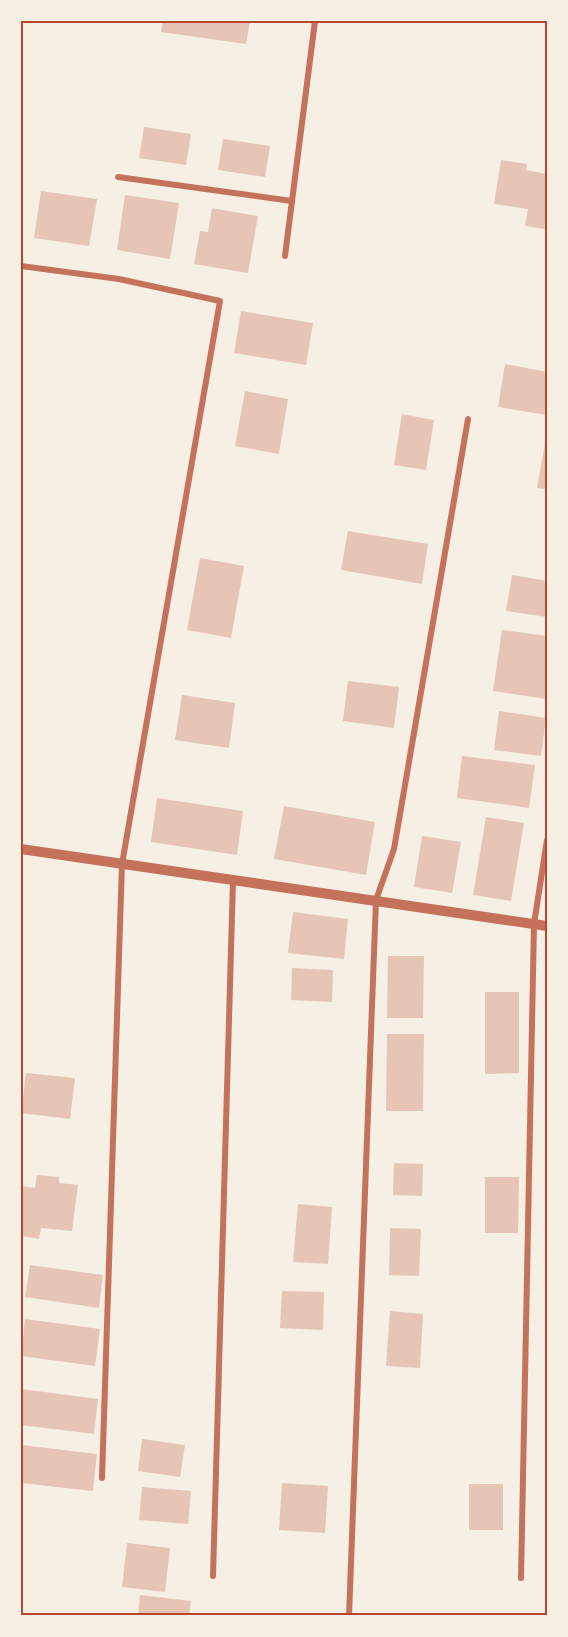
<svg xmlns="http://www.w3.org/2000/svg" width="568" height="1637" viewBox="0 0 568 1637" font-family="'Zilla Slab',serif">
	<rect width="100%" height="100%" fill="#f6efe4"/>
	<g fill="#e6c5b7">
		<polygon points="163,21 250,21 246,44 161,32"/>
		<polygon points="144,127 191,134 186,165 139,158"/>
		<polygon points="223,139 270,146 265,177 218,170"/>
		<polygon points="501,160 527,164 526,170 547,174 547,220 545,229 525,226 528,209 494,204"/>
		<polygon points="41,191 97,199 89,246 34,238"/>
		<polygon points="125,195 179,203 170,259 117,250"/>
		<polygon points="212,208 258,216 248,273 194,264 200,231 208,232"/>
		<polygon points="241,311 313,323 306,365 234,353"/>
		<polygon points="505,364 547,372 547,415 498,407"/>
		<polygon points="245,391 288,399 279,454 235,446"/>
		<polygon points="402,414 434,420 426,470 394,465"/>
		<polygon points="545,443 547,444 547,489 537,488"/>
		<polygon points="348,531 428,544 422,584 341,570"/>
		<polygon points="200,558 244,566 231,638 187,630"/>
		<polygon points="512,575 547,581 547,617 506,611"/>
		<polygon points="502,630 547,636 546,699 493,691"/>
		<polygon points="348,681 399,687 394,728 343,721"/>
		<polygon points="182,695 235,703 229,748 175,740"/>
		<polygon points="499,711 546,718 541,756 494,750"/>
		<polygon points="462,756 535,765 529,808 457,798"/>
		<polygon points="157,798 243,811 237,855 151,842"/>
		<polygon points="284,806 375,822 366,875 274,859"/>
		<polygon points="486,817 524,823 511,901 473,895"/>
		<polygon points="422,836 461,842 452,893 414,887"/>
		<polygon points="293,912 348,919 344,959 288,953"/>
		<polygon points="388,956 424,956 423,1018 387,1018"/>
		<polygon points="292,968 333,970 332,1002 291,1000"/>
		<polygon points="485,992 519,992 519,1073 485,1074"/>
		<polygon points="387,1034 424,1034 423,1111 386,1111"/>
		<polygon points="26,1073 75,1078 70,1119 21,1113"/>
		<polygon points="394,1163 423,1164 422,1196 393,1195"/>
		<polygon points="37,1175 59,1177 59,1183 78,1185 72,1231 41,1228 39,1239 21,1236 22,1186 35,1188"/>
		<polygon points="485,1177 519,1177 518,1233 485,1233"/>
		<polygon points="298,1204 332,1207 328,1264 293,1262"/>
		<polygon points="390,1228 421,1229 419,1276 389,1275"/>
		<polygon points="30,1265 103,1275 99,1308 25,1297"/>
		<polygon points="282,1291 324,1292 323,1330 280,1328"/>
		<polygon points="390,1311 423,1314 420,1368 386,1366"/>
		<polygon points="25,1319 100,1329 95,1366 21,1356"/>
		<polygon points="21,1389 98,1399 94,1434 21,1425"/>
		<polygon points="142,1439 185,1445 180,1477 138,1471"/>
		<polygon points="21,1445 97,1454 93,1491 21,1483"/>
		<polygon points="282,1483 328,1486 325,1533 279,1530"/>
		<rect x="469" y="1484" width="34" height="46"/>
		<polygon points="142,1487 191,1491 188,1524 139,1520"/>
		<polygon points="127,1543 170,1548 165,1592 122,1587"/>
		<polygon points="140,1595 191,1601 189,1616 138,1616"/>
	</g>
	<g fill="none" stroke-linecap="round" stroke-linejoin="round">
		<g stroke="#c5725c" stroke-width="6">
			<polyline points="118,177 292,201"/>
			<polyline points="285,256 315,21"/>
			<polyline points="21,266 119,279 220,301 122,864 102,1478"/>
			<polyline points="213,1576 233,880"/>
			<polyline points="521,1578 534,924 547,840"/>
			<polyline points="349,1616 376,900 394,849 468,419"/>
		</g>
		<polyline stroke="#c5725c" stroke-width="10" points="21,849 547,926"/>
	</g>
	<rect width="568" height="1637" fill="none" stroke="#f6efe4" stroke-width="45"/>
	<rect x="22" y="22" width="524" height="1592" fill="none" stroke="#b5482f" stroke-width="2"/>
</svg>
